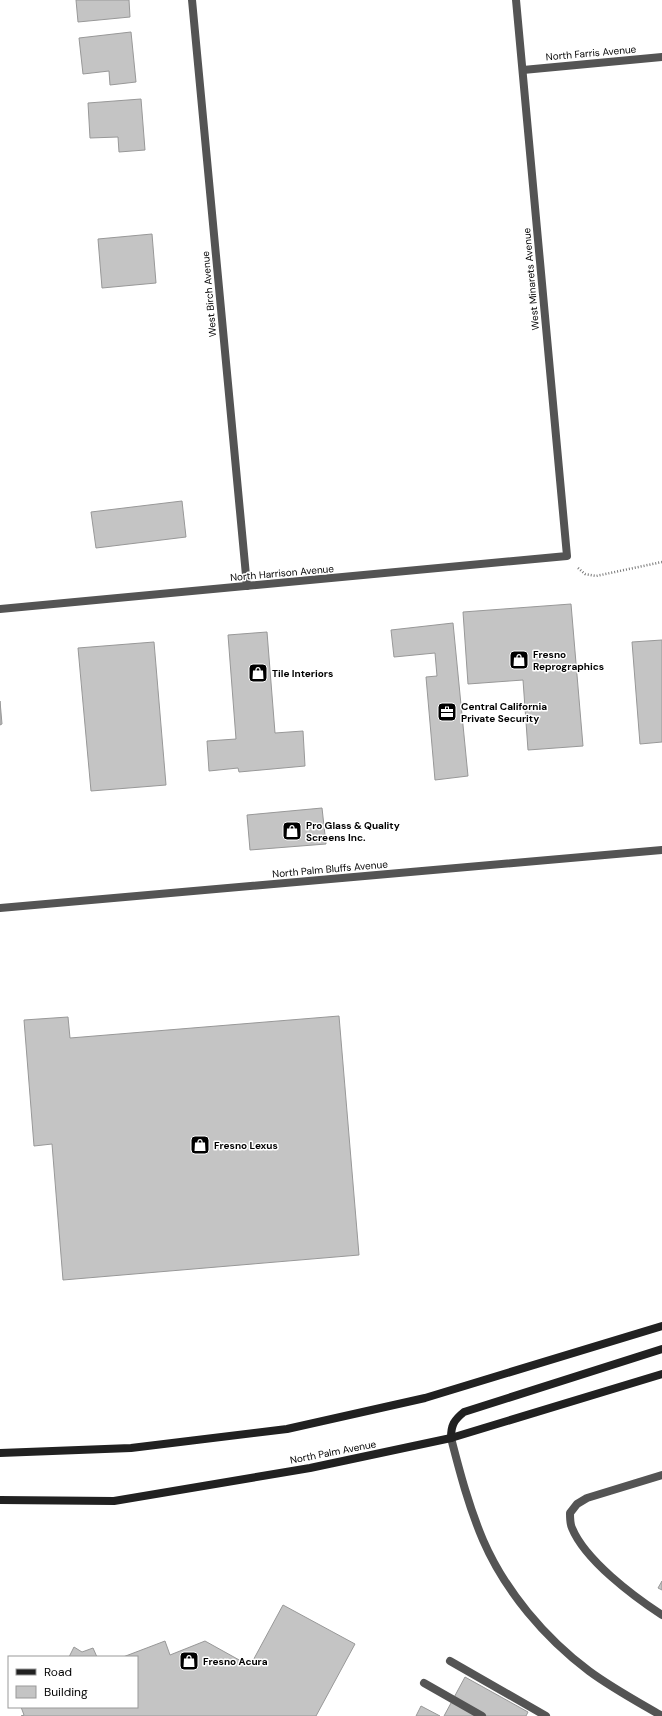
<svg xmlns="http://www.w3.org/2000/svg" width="662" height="1716" viewBox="0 0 662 1716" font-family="'DM Sans',sans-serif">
	<rect width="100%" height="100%" fill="#fff"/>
	<g fill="#c4c4c4" stroke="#989898">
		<polygon points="76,0 129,0 130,17 78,22"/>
		<polygon points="131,32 136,82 110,85 109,71 83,74 79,38"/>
		<polygon points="141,99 145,150 119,152 118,137 90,138 88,103"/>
		<polygon points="152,234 156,283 102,288 98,239"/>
		<polygon points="182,501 186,537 96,548 91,512"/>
		<polygon points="571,604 583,746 528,750 523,680 468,684 463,612"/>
		<polygon points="453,623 468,776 435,780 426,677 437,676 435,653 394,657 391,630"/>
		<polygon points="267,632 275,733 303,731 305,766 239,772 238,768 209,771 207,741 236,739 228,635"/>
		<polygon points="662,640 662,742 640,744 632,642"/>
		<polygon points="154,642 166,785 91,791 78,648"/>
		<polygon points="0,701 2,724 0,725"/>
		<polygon points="322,808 326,844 250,850 247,815"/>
		<polygon points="339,1016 359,1255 63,1280 52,1144 34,1146 24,1020 68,1017 70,1038"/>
		<polygon points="662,1581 662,1590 658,1588"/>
		<polygon points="283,1605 355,1644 316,1716 21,1716 24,1715 21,1707 137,1707 137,1657 123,1657 165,1641 170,1655 205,1641 250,1666"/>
		<polygon points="74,1647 82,1652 93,1648 97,1657 69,1657"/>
		<polygon points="465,1677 528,1712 526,1716 444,1716"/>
		<polygon points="421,1706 440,1716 416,1716"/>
	</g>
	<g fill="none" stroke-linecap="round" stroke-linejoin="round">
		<polyline stroke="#767676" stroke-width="2.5" stroke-dasharray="1 2" stroke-linecap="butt" points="578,568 585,574 596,576 662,562"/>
		<g stroke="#545454" stroke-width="8">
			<path d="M662,1475L587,1498L577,1504L570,1513C570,1518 570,1524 572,1528C585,1560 633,1596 662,1615"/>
			<polyline points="450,1661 546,1716"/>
			<polyline points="424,1683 482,1716"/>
		</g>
		<g stroke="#545454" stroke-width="8">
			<polyline points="192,0 247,586"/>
			<polyline points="523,70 662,57"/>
			<polyline points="0,609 567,556 516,0"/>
			<polyline points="0,908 662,850"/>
			<path d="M451,1438C460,1473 469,1507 483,1540C505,1591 545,1638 589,1671C612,1688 638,1702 662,1716"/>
		</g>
		<g stroke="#212121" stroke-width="8">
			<path d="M451,1438C451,1425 454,1420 464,1412L662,1349"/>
			<polyline points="0,1453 131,1448 287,1429 425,1398 662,1326"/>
			<polyline points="0,1500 114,1501 310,1468 451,1438 662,1374"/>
		</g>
	</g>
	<defs>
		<g id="shop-square" transform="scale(1)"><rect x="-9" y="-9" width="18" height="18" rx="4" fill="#000" stroke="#fff"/><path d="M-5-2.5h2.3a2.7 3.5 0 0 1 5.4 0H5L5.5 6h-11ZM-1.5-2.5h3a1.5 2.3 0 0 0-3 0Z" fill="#fff"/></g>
		<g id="office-square" transform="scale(1)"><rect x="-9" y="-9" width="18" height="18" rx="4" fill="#000" stroke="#fff"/><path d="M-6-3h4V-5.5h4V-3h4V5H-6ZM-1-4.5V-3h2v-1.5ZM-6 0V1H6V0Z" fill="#fff"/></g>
	</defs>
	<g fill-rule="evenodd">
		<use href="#shop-square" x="519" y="660"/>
		<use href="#shop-square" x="258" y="673"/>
		<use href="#office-square" x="447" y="712"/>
		<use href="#shop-square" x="292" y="831"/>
		<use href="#shop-square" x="200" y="1145"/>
		<use href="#shop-square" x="189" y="1661"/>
	</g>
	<g text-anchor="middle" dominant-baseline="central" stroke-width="3" stroke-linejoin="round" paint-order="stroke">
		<g font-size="10" fill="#000" stroke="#fff">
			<text transform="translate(591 53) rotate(-5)">North Farris Avenue</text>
			<text transform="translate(531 279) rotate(-95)">West Minarets Avenue</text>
			<text transform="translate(209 294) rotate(-95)">West Birch Avenue</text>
			<text transform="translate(282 573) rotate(-5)">North Harrison Avenue</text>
			<text transform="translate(330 869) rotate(-5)">North Palm Bluffs Avenue</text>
			<text transform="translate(333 1452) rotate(-11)">North Palm Avenue</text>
		</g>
		<g font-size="10" font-weight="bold" fill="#000" stroke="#fff" text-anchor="start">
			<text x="533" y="654">Fresno<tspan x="533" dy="12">Reprographics</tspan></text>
			<text x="272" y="673">Tile Interiors</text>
			<text x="461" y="706">Central California<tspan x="461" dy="12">Private Security</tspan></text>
			<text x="306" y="825">Pro Glass &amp; Quality<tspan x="306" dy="12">Screens Inc.</tspan></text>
			<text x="214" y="1145">Fresno Lexus</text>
			<text x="203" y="1661">Fresno Acura</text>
		</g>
	</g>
	<rect x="8" y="1656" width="130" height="52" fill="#ffffff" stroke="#999999"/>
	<rect x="16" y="1669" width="20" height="6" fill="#212121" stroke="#999999"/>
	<text x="44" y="1676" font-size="12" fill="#000000">Road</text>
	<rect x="16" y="1686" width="20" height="12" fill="#c4c4c4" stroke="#999999"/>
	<text x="44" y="1696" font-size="12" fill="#000000">Building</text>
</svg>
